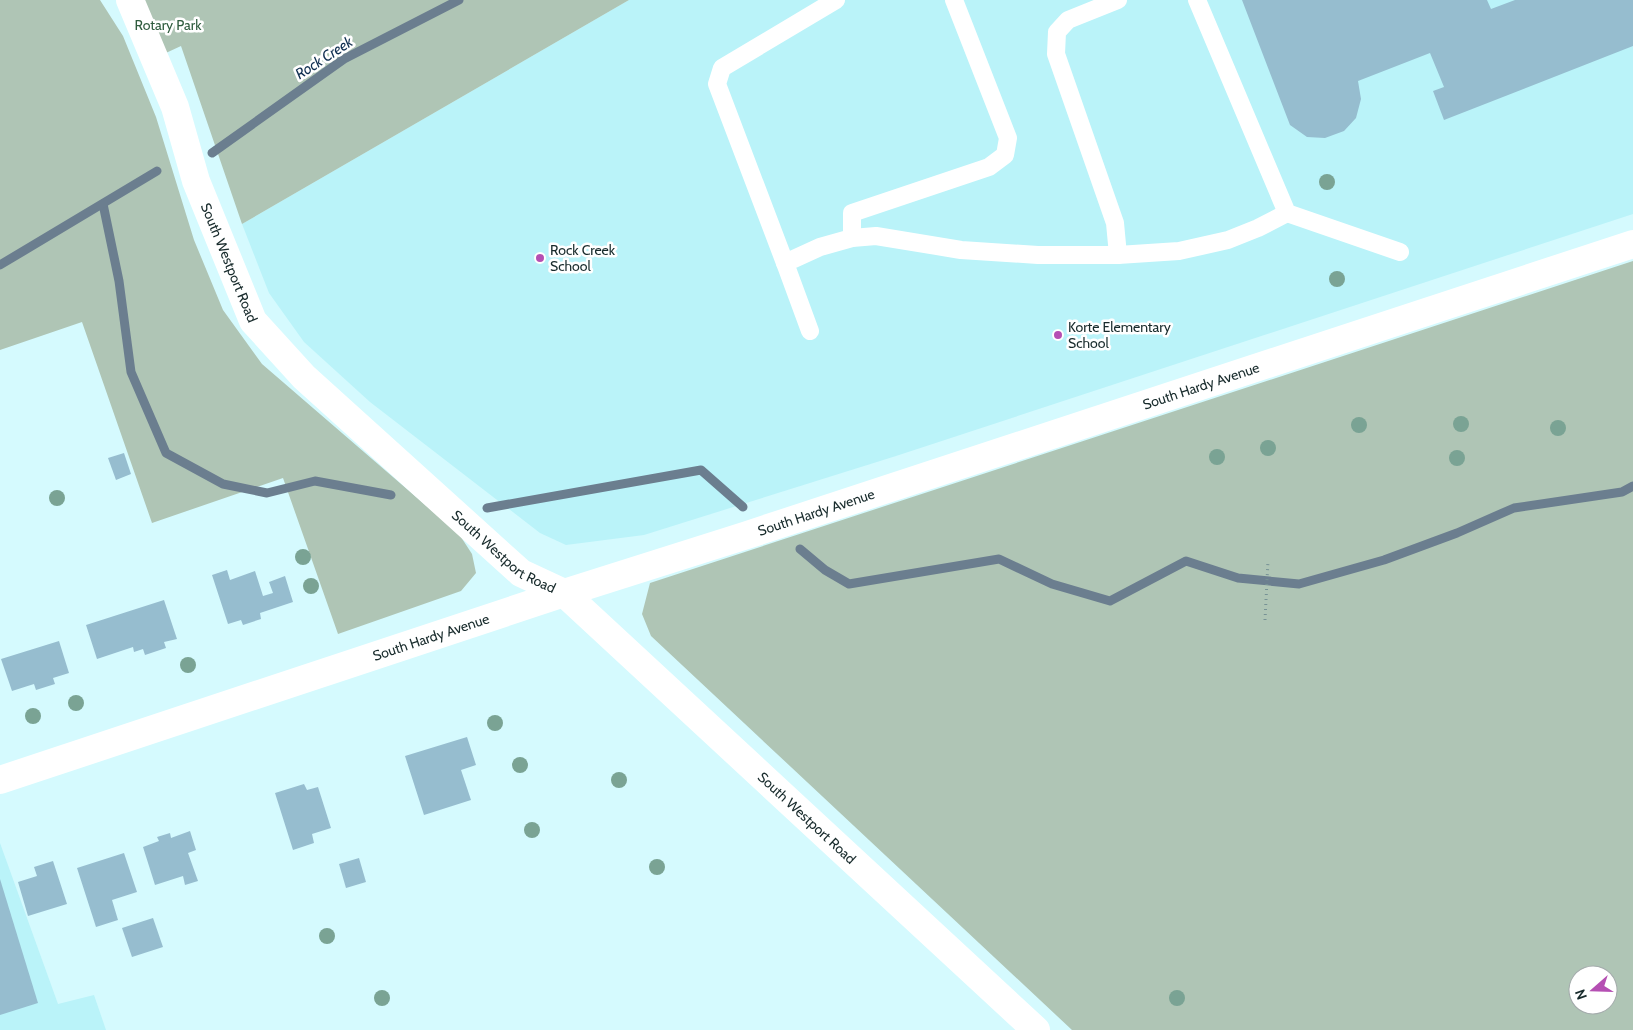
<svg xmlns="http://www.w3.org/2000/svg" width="1633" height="1030" viewBox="0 0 1633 1030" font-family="Cabin,sans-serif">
	<rect width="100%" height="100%" fill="#d5fafe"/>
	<g fill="#baf3f9">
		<polygon points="629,0 1633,0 1633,214 896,456 644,535 566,545 540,533 370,402 304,342 269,293 242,224"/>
		<polygon points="0,843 58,1004 94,995 106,1030 0,1030"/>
	</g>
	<g fill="#afc5b5" fill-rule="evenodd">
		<polygon points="0,0 100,0 123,36 156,117 194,240 223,310 262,364 459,534 472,554 476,573 461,591 338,634 283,478 152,523 82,322 0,350"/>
		<polygon points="130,0 629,0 242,224 181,46 155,58"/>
		<path d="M1633,261V1030H1072L651,636L642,614L650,583ZM1578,975H1608V1005H1578Z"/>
	</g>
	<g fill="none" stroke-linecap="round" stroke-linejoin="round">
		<g stroke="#6b7e8f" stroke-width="9">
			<polyline points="212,153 344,59 459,0"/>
			<polyline points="103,204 119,281 131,372 166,453 223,484 267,493 315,481 391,495"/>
			<polyline points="0,265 157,171"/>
			<polyline points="487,508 701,470 743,507"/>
			<polyline points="800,549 825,570 849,584 999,559 1052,584 1110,601 1186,561 1238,578 1299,584 1384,560 1457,533 1514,508 1622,492 1633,486"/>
		</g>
	</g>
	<g fill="#96bdcf">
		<polygon points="1242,0 1487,0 1491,9 1515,0 1633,0 1633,46 1444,120 1433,91 1444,87 1430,53 1358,81 1361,99 1356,118 1344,131 1325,138 1307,137 1290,125"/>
		<polygon points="124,453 131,474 116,480 108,458"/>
		<polygon points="227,570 230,580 255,571 263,596 273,593 269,582 285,576 293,602 260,613 261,619 243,625 241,620 228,624 212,575"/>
		<polygon points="164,600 177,639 164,642 166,648 145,655 143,649 134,652 133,647 97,659 86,625"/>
		<polygon points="59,641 69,673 53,678 55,684 36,690 34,684 12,691 1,659"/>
		<polygon points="467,737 476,765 461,770 471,800 424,815 405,756"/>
		<polygon points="304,784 307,790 318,787 331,828 312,834 314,843 293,850 275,793"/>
		<polygon points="190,831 196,850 188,853 198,881 185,885 183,876 155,885 143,847 159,841 157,837 170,833 171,838"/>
		<polygon points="124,853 137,892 112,900 118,920 96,927 77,868"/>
		<polygon points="359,858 366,882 346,888 339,864"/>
		<polygon points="53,861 67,904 28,916 18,882 37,876 34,867"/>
		<polygon points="0,879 38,1003 0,1015"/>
		<polygon points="153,918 163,947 132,957 122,928"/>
	</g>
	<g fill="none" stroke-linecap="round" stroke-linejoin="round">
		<polyline stroke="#769295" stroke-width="3" stroke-dasharray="1 4" stroke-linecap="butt" points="1265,620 1268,561"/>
		<g stroke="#fff" stroke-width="18">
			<polyline points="1197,0 1287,213 1400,252"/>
			<polyline points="852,238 852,213 989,167 1005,155 1008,138 954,0"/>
			<polyline points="1118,255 1115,223 1056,54 1057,32 1068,20 1118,0"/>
			<polyline points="785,263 717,84 722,68 836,0"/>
			<polyline points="810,331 785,263 820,247 852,238 876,236 961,250 1038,255 1118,255 1179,251 1228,240 1258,228 1287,213"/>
		</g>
		<path stroke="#fff" stroke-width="28" id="s1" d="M130,0L175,107L196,181L253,321L304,377L521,573L564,593"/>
		<g stroke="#fff" stroke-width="28">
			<path id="s2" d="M564,593L1036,1030"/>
			<path id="s3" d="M0,780L564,593L744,536L1633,244"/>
		</g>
	</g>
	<g fill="#7aa394">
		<circle cx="1327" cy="182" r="8"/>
		<circle cx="1337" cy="279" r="8"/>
		<circle cx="1461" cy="424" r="8"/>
		<circle cx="1359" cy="425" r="8"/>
		<circle cx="1558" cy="428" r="8"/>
		<circle cx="1268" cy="448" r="8"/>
		<circle cx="1217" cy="457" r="8"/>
		<circle cx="1457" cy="458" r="8"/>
		<circle cx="57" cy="498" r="8"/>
		<circle cx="303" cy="557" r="8"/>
		<circle cx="311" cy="586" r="8"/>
		<circle cx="188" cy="665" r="8"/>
		<circle cx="76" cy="703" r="8"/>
		<circle cx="33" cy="716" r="8"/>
		<circle cx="495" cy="723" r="8"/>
		<circle cx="520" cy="765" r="8"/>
		<circle cx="619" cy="780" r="8"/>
		<circle cx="532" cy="830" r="8"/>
		<circle cx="657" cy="867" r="8"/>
		<circle cx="327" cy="936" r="8"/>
		<circle cx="382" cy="998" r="8"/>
		<circle cx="1177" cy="998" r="8"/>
	</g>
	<g fill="#b54fb3" stroke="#fff" stroke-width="2">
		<circle cx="540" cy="258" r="5"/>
		<circle cx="1058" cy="335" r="5"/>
	</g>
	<g text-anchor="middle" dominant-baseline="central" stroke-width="5" stroke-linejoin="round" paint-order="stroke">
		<g font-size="14" fill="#2f5c3e" stroke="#fff">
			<text x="168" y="25">Rotary Park</text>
		</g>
		<g font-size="14" fill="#182b2c" stroke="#fff" text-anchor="start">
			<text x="550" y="250">Rock Creek<tspan x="550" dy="16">School</tspan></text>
			<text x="1068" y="327">Korte Elementary<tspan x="1068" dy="16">School</tspan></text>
		</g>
		<g font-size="14" fill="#182b2c" stroke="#fff">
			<text stroke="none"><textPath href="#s1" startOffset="281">South Westport Road</textPath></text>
			<text stroke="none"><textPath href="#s3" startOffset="1264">South Hardy Avenue</textPath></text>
			<text stroke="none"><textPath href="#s3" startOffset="859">South Hardy Avenue</textPath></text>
			<text stroke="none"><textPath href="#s1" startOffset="686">South Westport Road</textPath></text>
			<text stroke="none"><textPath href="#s3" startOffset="454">South Hardy Avenue</textPath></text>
			<text stroke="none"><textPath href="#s2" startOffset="331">South Westport Road</textPath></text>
		</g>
		<g font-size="15" font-style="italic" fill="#0e2d4f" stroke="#fff">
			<text transform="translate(324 58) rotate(-33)">Rock Creek</text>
		</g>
	</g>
	<g transform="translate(1593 990) rotate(250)"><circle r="24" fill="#ffffff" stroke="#a3aaab"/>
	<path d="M0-4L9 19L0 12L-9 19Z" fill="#b54fb3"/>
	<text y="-8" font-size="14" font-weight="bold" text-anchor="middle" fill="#182b2c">N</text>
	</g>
</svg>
